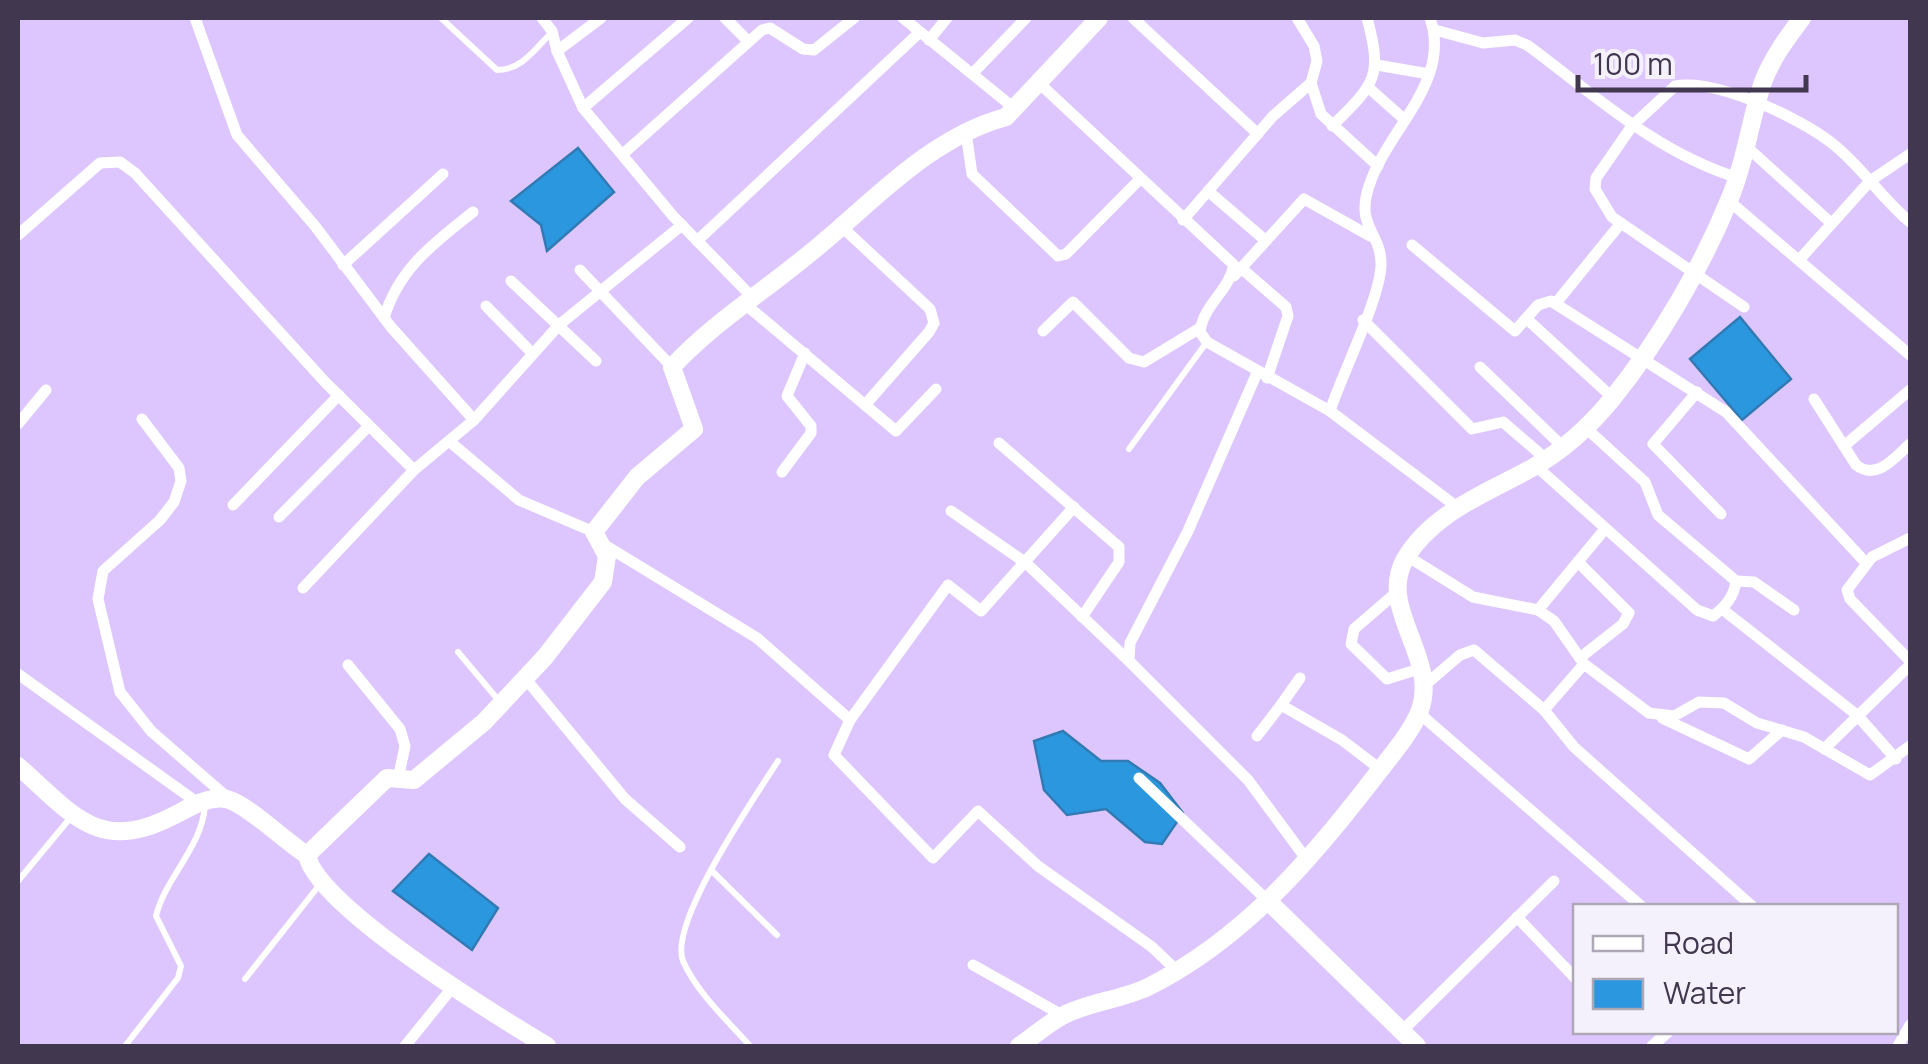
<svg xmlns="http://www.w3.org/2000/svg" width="1928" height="1064" viewBox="0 0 1928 1064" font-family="Manrope,sans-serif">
	<rect width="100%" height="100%" fill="#ddc6fe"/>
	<g fill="#2b97df" stroke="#327ab4" stroke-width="2.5">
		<polygon points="578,148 614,192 547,251 541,225 511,201"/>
		<polygon points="1740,317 1791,379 1742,420 1690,359"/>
		<polygon points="1063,731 1101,761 1128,761 1160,783 1183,813 1162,844 1145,842 1106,809 1067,815 1044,790 1034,741"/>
		<polygon points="429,854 498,908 472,950 393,891"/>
	</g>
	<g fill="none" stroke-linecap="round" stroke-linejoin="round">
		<g stroke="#fff" stroke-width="6">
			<path d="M441,18L497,70C522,70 535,49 552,32"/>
			<polyline points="1129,449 1206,343"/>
			<polyline points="458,652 500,702"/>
			<polyline points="711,870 777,935"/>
			<polyline points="18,881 71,817"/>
			<polyline points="245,979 321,883"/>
			<path d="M125,1046L178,978L181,966L156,916C166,876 202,848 205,805"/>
			<path d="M750,1046C728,1021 697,993 683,961C668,923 755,797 778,761"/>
		</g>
		<g stroke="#fff" stroke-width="11">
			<polyline points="195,18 237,135 315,226 391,327 474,420"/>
			<polyline points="542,18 552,31 557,51"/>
			<polyline points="601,18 557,51 583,108 673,216 753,298"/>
			<polyline points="725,18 748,41"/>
			<polyline points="903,18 1014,108"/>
			<polyline points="1133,18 1258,134"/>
			<polyline points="1297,18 1314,46 1317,61 1311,83 1321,114 1378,166"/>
			<path d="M1435,30L1483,43L1515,40L1527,45C1595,95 1655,152 1738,178"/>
			<polyline points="929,40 947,18"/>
			<polyline points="1377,65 1429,74"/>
			<polyline points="973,73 1026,18"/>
			<path d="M1039,83L1234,265C1229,291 1203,305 1200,332L1207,342L1330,411L1457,507"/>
			<polyline points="1369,88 1405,120"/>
			<polyline points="583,108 688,18"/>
			<path d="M1332,126C1375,84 1383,77 1367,18"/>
			<polyline points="966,133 972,174 1058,256 1066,254 1140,179"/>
			<polyline points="1748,148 1830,222"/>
			<polyline points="623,154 762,30 770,28 803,49 814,50 854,18"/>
			<polyline points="1208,191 1265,240"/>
			<polyline points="1729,201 1910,355"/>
			<polyline points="1183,220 1273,116 1311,83"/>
			<polyline points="842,227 930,309 934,323 929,332 865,405"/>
			<polyline points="18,235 100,163 120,162 135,173 325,382 414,470"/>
			<polyline points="697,241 920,32"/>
			<polyline points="1412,245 1515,331 1538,305 1551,301 1726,412 1866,563"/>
			<polyline points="1800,259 1870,181 1910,154"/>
			<polyline points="343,265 443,174"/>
			<polyline points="1241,268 1286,307 1288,316 1267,378"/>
			<polyline points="580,270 672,367"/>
			<polyline points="1234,276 1304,199 1370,236"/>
			<polyline points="511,281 596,361"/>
			<polyline points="1556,303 1621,223"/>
			<polyline points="745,304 896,431 936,389"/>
			<polyline points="486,306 531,352"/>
			<path d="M1744,307L1612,217L1595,189L1596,178L1632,126L1675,86C1715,78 1801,118 1833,144C1862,167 1882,199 1910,222"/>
			<path d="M384,318C399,268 434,243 473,212"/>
			<polyline points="1363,320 1472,429 1503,422 1546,459"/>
			<polyline points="1528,320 1613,398"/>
			<polyline points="1043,331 1073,302 1129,358 1144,362 1200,328"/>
			<polyline points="1480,367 1563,447"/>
			<polyline points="1257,373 1188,531 1130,643 1129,661 1248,780 1307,860"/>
			<polyline points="1697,392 1653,444 1721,514"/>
			<path d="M1814,399L1856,465C1877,481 1894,458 1910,444"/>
			<path d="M1330,411C1342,374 1379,301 1381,266C1382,232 1355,228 1369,186C1388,128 1452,82 1430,18"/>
			<polyline points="142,419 179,468 181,481 174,502 160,520 103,571 98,599 120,692 151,731 228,798"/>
			<polyline points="18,424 46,390"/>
			<polyline points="449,441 519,500 594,532"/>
			<polyline points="999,443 1119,547 1119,562 1082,617"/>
			<polyline points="1844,446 1910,390"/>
			<path d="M1536,466L1697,610L1713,616C1725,607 1734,597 1736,581L1658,515L1645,482L1586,428"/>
			<polyline points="782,472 811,433 811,426 787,396 805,353"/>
			<polyline points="233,505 339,395"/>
			<polyline points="1074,507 981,611 948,585 850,720 834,755 933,858 978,811 1038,866 1152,947 1175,969"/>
			<polyline points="951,511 1026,563 1129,661"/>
			<polyline points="279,517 369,426"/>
			<polyline points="1910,538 1872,557 1847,590 1850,599 1910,661"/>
			<polyline points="603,544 757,638 850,720"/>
			<polyline points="1407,556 1473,597 1538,610 1554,621 1584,664 1649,713 1674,716 1699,702 1724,703 1757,723 1804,737 1870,775 1910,746"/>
			<polyline points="1578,562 1629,613 1623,624 1581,657"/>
			<polyline points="1736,581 1754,582 1794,610"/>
			<polyline points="303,588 414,470 474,420 559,325 682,225"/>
			<polyline points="1397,592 1354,629 1351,644 1387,679 1422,668"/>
			<polyline points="1722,609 1857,715 1896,759"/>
			<polyline points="1538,610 1605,529"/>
			<polyline points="1584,664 1544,710 1574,747 1752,906"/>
			<polyline points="348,665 400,729 405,746 398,779"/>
			<polyline points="18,674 198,803"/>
			<polyline points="525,678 625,799 680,847"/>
			<polyline points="1300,678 1281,705 1342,740 1380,769"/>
			<polyline points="1425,685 1460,655 1474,650 1544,710"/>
			<polyline points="1419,713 1641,906"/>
			<polyline points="1662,718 1749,759 1782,730"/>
			<polyline points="1257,736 1281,705"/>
			<polyline points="1824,749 1910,665"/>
			<polyline points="1139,778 1269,902"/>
			<polyline points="1517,917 1576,979"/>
			<polyline points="973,965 1062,1015"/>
			<polyline points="1401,1032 1554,881"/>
			<polyline points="405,1046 452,988"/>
			<polyline points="1652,1046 1668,1032"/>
			<polyline points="1898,1046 1910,1025"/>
		</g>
		<g stroke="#fff" stroke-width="18">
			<path d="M18,766C74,815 98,855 175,815C190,807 208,796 226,799C245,802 287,843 307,855"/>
			<polyline points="1269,902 1417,1046"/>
			<path d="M547,1046C499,1017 316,906 307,855L387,778L414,780L484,722L545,657L603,582L607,556L594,532L637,477L694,429L672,367C711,325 760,294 804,258C868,208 925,139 1006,117L1099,18"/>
			<path d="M1019,1046C1033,1037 1047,1024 1062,1016C1088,1002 1121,1000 1148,987C1242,940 1310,861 1373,779C1388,759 1411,734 1420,710C1439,657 1377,609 1405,559C1433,512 1487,493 1532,468C1562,451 1590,426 1612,399C1659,341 1702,267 1730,198C1746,160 1750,120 1763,82C1772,58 1787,38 1802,18"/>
		</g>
	</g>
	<rect width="1928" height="1064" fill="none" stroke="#41374e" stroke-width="40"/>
	<rect x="1573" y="904" width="325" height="130" fill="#f5f1fc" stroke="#ada7b6" stroke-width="2.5"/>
	<rect x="1593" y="936" width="50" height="15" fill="#ffffff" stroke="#ada7b6" stroke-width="2.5"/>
	<text x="1663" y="954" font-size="30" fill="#41374e">Road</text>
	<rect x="1593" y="979" width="50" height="30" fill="#2b97df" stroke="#ada7b6" stroke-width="2.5"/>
	<text x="1663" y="1004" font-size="30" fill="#41374e">Water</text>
	<path d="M1578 75v15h228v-15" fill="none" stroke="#41374e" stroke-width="5"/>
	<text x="1593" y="75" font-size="30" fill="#41374e" stroke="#f5f1fc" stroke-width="8" paint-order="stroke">100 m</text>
</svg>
